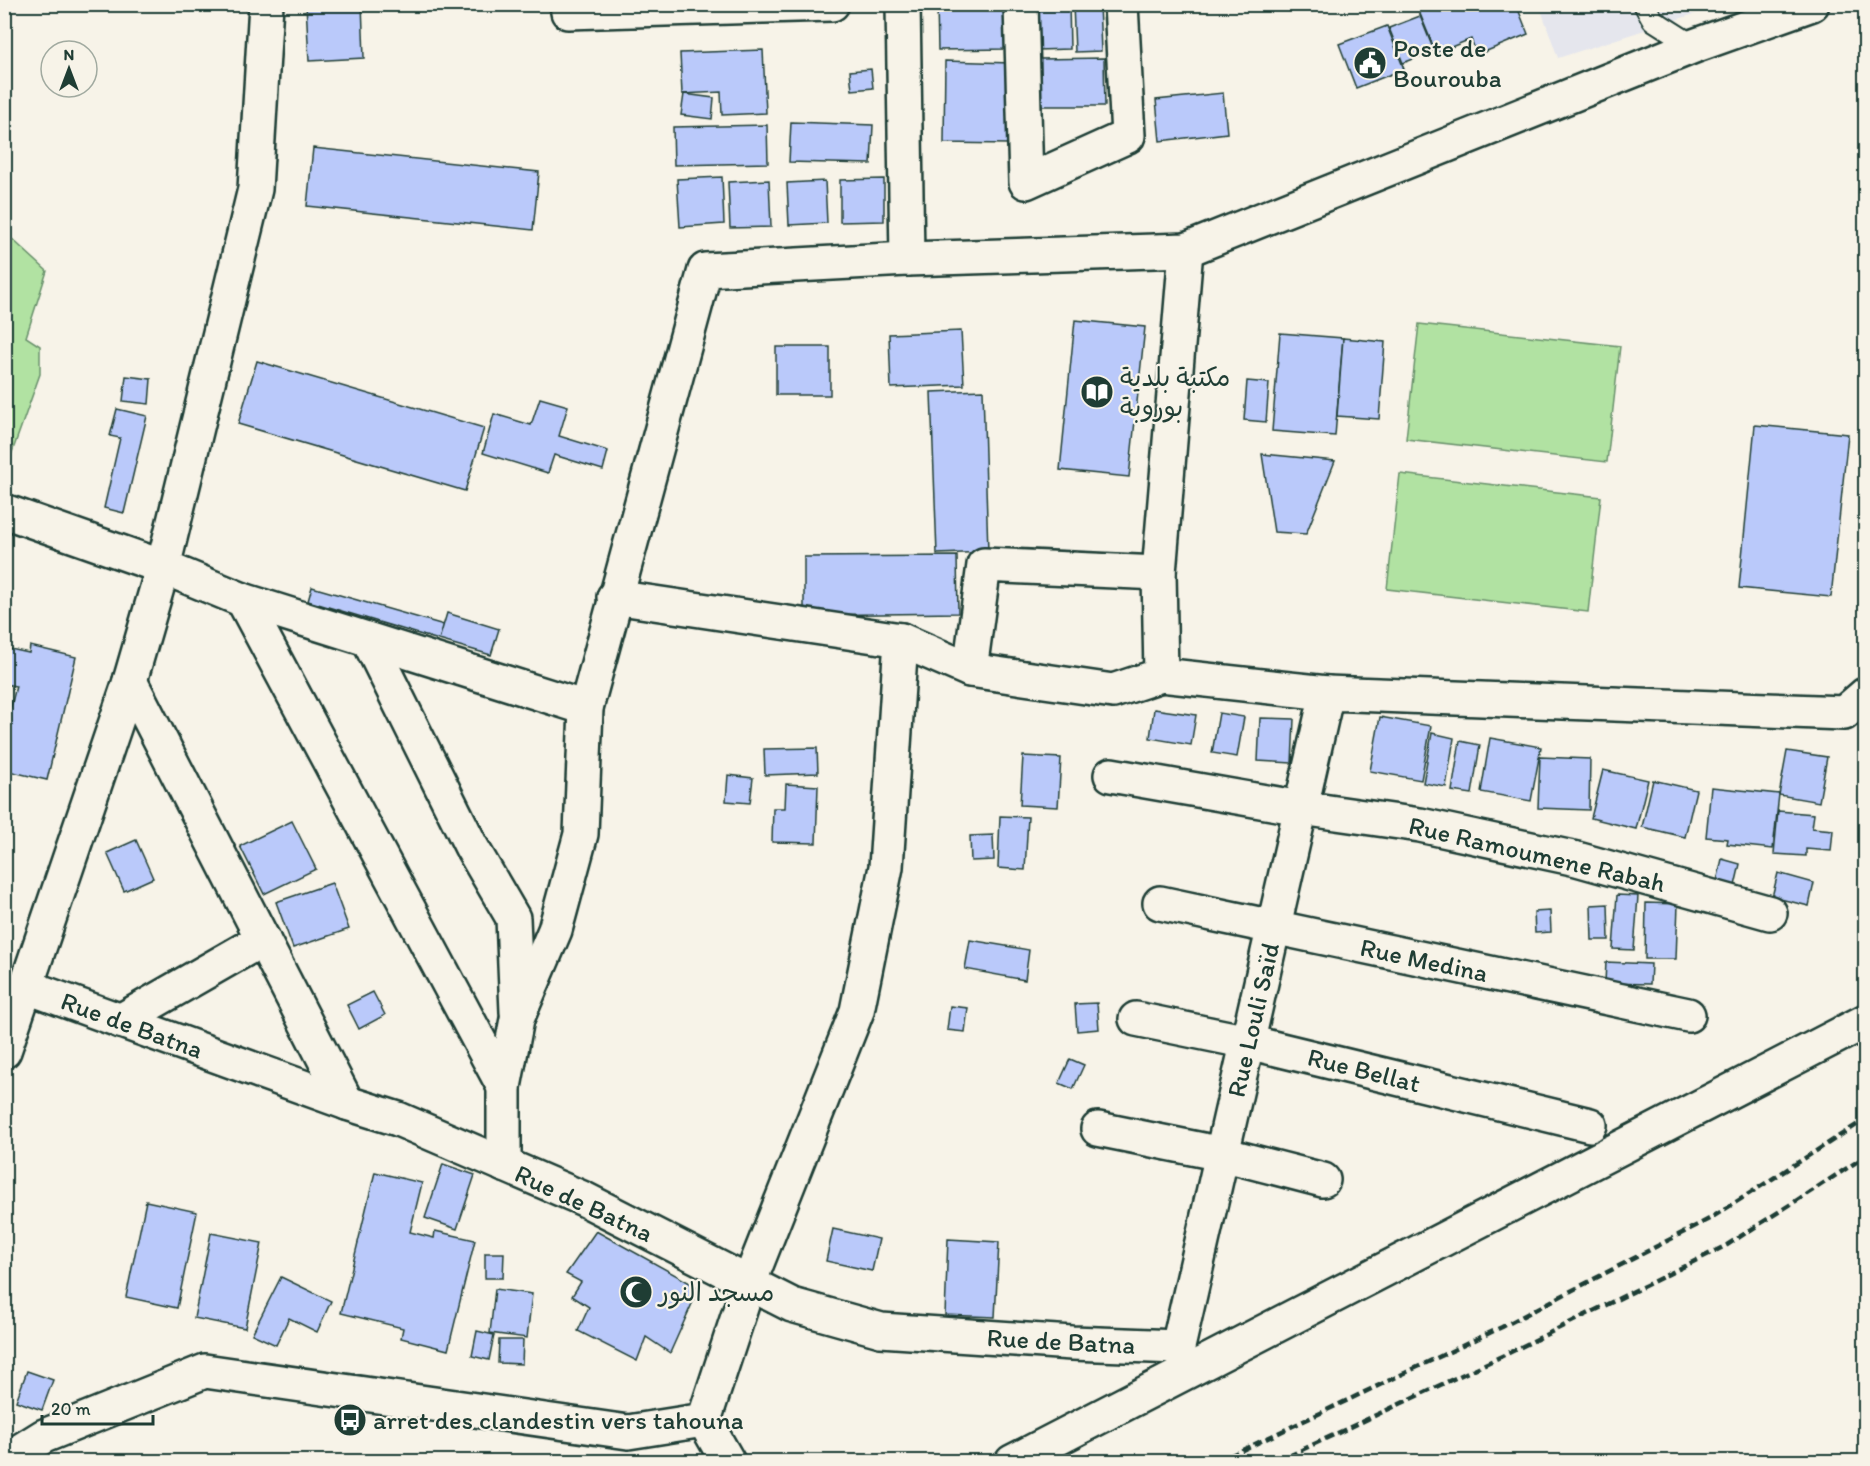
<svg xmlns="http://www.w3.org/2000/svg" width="1870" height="1466" viewBox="0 0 1870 1466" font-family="Itim,'Playpen Sans Arabic',sans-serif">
	<rect width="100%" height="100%" fill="#f7f3e8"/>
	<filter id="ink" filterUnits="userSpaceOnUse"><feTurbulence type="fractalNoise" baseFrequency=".0167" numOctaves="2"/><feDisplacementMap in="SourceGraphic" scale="12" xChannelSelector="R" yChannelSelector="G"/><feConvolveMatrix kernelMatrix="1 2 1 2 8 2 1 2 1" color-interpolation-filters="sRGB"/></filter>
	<g filter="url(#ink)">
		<polygon fill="#e5e6ed" points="1539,4 1722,5 1558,58"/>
		<g fill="#b1e2a2" stroke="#68906b" stroke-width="1.5">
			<polygon points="10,237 47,271 26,337 40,346 40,374 5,472 4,238"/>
			<polygon points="1419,324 1620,346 1607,462 1406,439"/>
			<polygon points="1400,474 1601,497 1588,612 1387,589"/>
		</g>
		<g fill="#bac9fa" stroke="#1f3d34" stroke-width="1.5">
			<polygon points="306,4 362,4 364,58 309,61"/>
			<polygon points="937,4 1005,4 1006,49 938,50"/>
			<polygon points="1036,4 1069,4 1070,49 1037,50"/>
			<polygon points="1073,4 1099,4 1101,51 1075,52"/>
			<polygon points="1416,4 1516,4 1528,34 1477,55 1471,39 1436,53"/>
			<polygon points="1420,16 1434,51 1403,63 1389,28"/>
			<polygon points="1387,26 1404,69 1356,88 1339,44"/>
			<polygon points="763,50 766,113 722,115 721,92 682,94 680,53"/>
			<polygon points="1104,58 1105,106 1041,106 1040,59"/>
			<polygon points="945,61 1011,63 1009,144 944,143"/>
			<polygon points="871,69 873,88 852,90 850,71"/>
			<polygon points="1223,93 1227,133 1160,141 1156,100"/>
			<polygon points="684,94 714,98 712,119 681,115"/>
			<polygon points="791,122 873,125 871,164 789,162"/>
			<polygon points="767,125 768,163 674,165 673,127"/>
			<polygon points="313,148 539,172 533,230 307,206"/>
			<polygon points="722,177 724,224 680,227 677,179"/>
			<polygon points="884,179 884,221 840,222 840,180"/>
			<polygon points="769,180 771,227 730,228 728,182"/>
			<polygon points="825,181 827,223 789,225 787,183"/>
			<polygon points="1075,320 1145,327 1129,477 1060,470"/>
			<polygon points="961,331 964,385 891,388 889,334"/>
			<polygon points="1280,333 1343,338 1335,436 1272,431"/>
			<polygon points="1343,338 1385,342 1379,419 1337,416"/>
			<rect x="776" y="347" width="54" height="48"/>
			<polygon points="257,361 484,428 465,491 238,424"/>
			<polygon points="126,376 151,379 149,404 123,401"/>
			<polygon points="1247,381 1269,383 1266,422 1244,420"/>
			<polygon points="983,390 988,552 937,554 931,392"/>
			<polygon points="540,398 568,406 559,436 608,451 603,470 554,455 548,473 483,453 494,414 531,425"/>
			<polygon points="117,409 147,416 124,513 104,508 120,438 110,436"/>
			<polygon points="1755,425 1848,434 1831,597 1739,588"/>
			<polygon points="1262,454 1335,461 1306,534 1274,532"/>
			<polygon points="957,556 958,613 804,615 804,557"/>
			<polygon points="312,587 444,625 439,640 308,601"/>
			<polygon points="447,613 499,629 491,655 439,640"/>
			<polygon points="30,646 76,657 47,780 4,770 4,735 16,686 4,684 4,653 6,648 29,653"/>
			<polygon points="1154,709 1196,715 1191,745 1150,738"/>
			<polygon points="1219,713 1244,717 1237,757 1212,753"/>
			<polygon points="1380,717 1431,726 1421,780 1370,771"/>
			<polygon points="1260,718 1294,719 1292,763 1258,761"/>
			<polygon points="1432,733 1454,738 1446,787 1423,783"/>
			<polygon points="1490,738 1541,747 1531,801 1481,792"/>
			<polygon points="1460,741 1480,745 1472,794 1452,791"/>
			<polygon points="817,748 818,773 765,775 764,749"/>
			<polygon points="1787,751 1827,757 1819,802 1779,795"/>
			<polygon points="1023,756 1061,758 1058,807 1020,805"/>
			<polygon points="1540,757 1590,759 1589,810 1538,808"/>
			<polygon points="1603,770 1648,780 1636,829 1591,818"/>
			<polygon points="728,775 753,778 750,803 726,801"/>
			<polygon points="1653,780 1696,790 1685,837 1642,827"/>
			<polygon points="786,784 818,786 816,843 772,842 773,808 785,808"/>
			<polygon points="1711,787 1779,794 1773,849 1727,844 1728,839 1706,837"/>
			<polygon points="1778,811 1814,814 1812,828 1833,830 1831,851 1806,849 1806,856 1774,854"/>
			<polygon points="1000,816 1028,817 1025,870 998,868"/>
			<polygon points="292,821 316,869 264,894 240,846"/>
			<polygon points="993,835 994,860 971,861 970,836"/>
			<polygon points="136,840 153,878 124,891 107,853"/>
			<polygon points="1722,859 1740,864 1734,890 1716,886"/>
			<polygon points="1778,873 1814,883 1809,906 1772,897"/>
			<polygon points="332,883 349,929 293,948 276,902"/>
			<polygon points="1617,895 1638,896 1634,950 1613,949"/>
			<polygon points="1646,903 1678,904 1676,959 1645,959"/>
			<polygon points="1608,904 1609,940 1592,940 1591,905"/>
			<polygon points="1550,911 1551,932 1535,933 1534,912"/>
			<polygon points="970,940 1029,950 1025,980 965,969"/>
			<polygon points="1606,962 1651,964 1650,984 1605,983"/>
			<polygon points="373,992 385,1015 359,1029 347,1005"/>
			<polygon points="1097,1003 1099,1029 1077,1031 1075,1004"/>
			<polygon points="950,1006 968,1008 965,1032 947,1030"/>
			<polygon points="1070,1059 1084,1065 1073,1089 1059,1083"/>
			<polygon points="443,1164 475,1175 457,1229 425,1218"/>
			<polygon points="375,1172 422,1183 410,1232 434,1238 435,1231 475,1240 448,1350 401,1338 403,1328 341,1313"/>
			<polygon points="146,1201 197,1212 177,1308 126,1297"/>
			<polygon points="833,1229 879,1239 872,1271 826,1261"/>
			<polygon points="596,1231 699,1288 670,1353 646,1337 637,1361 578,1331 589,1307 572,1296 581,1282 566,1274"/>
			<polygon points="211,1233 262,1243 245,1328 194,1318"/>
			<polygon points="948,1239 999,1242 995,1317 945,1315"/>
			<polygon points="485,1253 504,1253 503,1278 485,1278"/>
			<polygon points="281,1277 331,1301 317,1332 289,1318 276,1345 252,1334"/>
			<polygon points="495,1289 532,1294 527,1338 490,1333"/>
			<polygon points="477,1331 494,1335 489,1360 472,1356"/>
			<polygon points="499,1340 523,1340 522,1364 498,1363"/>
			<polygon points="27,1371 53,1380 42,1410 16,1401"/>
		</g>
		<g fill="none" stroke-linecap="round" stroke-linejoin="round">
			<g stroke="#1f3d34" stroke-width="24">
				<polyline id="service" points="1644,4 1653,20 1694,46"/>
			</g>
			<g stroke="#1f3d34" stroke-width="38">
				<g id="minor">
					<polyline points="567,4 568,12 832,4"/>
					<polyline points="903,4 907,259"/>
					<polyline points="1021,4 1026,182 1128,136 1121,4"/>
					<polyline points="1186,250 1159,573 1161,675 1327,693"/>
					<polyline points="4,511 163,567 243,600 586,708"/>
					<polyline points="614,597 901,640 970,670 1113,691 1161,675"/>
					<polyline points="243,600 504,1087"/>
					<polyline points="369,641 471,846 513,918 517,1012"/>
					<polyline points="970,670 984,565 1159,573"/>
					<polyline points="130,681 347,1103"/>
					<polyline points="1111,775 1301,808 1420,825 1577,859 1770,913"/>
					<polyline points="1160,903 1688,1015"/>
					<polyline points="1136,1019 1248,1042 1590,1125"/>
					<polyline points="120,1021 263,939"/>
					<polyline points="4,1051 130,681 163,567 255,189 266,4"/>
					<polyline points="1098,1129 1222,1154 1323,1180"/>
					<polyline points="504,1165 504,1087 517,1019 555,930 581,834 586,708 705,270 907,259 1186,250 1694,46 1812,4"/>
					<polyline points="749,1283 857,1011 886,867 901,640"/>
					<polyline points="704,1420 728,1462"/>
				</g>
			</g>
			<g stroke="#1f3d34" stroke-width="38">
				<g id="tertiary">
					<polyline points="25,986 347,1103 398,1119 584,1199 792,1305 881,1330 1072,1343 1178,1347 1327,693 1844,713 1866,694"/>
					<polyline points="4,1461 44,1436 205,1371 628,1432 704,1420 749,1283"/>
				</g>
			</g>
			<g stroke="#1f3d34" stroke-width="38">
				<polyline id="primary" points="1012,1462 1866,1021"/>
			</g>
			<use href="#service" stroke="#f7f3e8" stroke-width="20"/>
			<use href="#minor" stroke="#f7f3e8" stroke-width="33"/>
			<use href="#tertiary" stroke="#f7f3e8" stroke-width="33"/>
			<use href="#primary" stroke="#f7f3e8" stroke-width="33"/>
			<g stroke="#1f3d34" stroke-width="4.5" stroke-dasharray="9 4.5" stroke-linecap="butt">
				<polyline points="1217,1462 1502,1327 1711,1218 1866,1119"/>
				<polyline points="1276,1462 1517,1349 1727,1245 1866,1156"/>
			</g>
		</g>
	</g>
	<defs>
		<g id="civic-disc" transform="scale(1.725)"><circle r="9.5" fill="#1f3d34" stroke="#f7f3e8"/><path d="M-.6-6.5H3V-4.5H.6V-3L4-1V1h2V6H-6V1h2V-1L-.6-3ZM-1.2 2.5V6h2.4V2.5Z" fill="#fff"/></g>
		<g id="library-disc" transform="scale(1.725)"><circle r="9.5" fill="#1f3d34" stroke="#f7f3e8"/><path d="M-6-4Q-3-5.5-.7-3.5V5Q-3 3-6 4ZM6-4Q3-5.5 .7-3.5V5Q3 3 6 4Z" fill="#fff"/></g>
		<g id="mosque-disc" transform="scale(1.725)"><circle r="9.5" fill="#1f3d34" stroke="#f7f3e8"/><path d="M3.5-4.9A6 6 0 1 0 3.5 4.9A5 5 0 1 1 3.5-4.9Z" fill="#fff"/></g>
		<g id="bus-disc" transform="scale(1.725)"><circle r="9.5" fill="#1f3d34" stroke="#f7f3e8"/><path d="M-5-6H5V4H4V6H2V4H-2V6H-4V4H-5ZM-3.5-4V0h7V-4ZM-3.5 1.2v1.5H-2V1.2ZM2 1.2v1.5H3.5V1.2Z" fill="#fff"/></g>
	</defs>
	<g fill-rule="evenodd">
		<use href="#civic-disc" x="1370" y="63"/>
		<use href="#library-disc" x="1097" y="392"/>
		<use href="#mosque-disc" x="636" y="1292"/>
		<use href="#bus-disc" x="350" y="1420"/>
	</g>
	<g text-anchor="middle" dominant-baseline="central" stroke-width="4.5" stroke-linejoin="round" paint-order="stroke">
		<g font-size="26" fill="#1f3d34" stroke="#f7f3e8" text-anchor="start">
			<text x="1393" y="48">Poste de<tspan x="1393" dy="30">Bourouba</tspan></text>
			<text x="1120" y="377">مكتبة بلدية<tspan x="1120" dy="30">بوروبة</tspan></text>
			<text x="659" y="1292">مسجد النور</text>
			<text x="373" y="1420">arret des clandestin vers tahouna</text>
		</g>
		<g font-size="26" fill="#1f3d34" stroke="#f7f3e8">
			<text transform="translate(1537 854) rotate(13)">Rue Ramoumene Rabah</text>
			<text transform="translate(1424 960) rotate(12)">Rue Medina</text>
			<text transform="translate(1253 1020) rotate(-77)">Rue Louli Saïd</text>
			<text transform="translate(132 1025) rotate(20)">Rue de Batna</text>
			<text transform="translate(1364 1070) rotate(14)">Rue Bellat</text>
			<text transform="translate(584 1203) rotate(25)">Rue de Batna</text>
			<text transform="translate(1061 1341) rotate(3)">Rue de Batna</text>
		</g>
	</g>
	<rect width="1870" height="1466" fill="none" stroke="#f7f3e8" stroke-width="24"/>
	<rect x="12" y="12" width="1846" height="1442" fill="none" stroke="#1f3d34" stroke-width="2" filter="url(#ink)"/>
	<g transform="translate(69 69)"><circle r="28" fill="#f7f3e8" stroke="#a1aaa0" stroke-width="1.5"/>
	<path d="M0-4.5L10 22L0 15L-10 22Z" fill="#1f3d34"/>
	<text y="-9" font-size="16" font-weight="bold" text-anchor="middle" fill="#1f3d34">N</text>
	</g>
	<path d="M42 1415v9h111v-9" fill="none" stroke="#1f3d34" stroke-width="3"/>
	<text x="51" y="1415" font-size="18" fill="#1f3d34" stroke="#f7f3e8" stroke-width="4.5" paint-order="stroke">20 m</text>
</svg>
